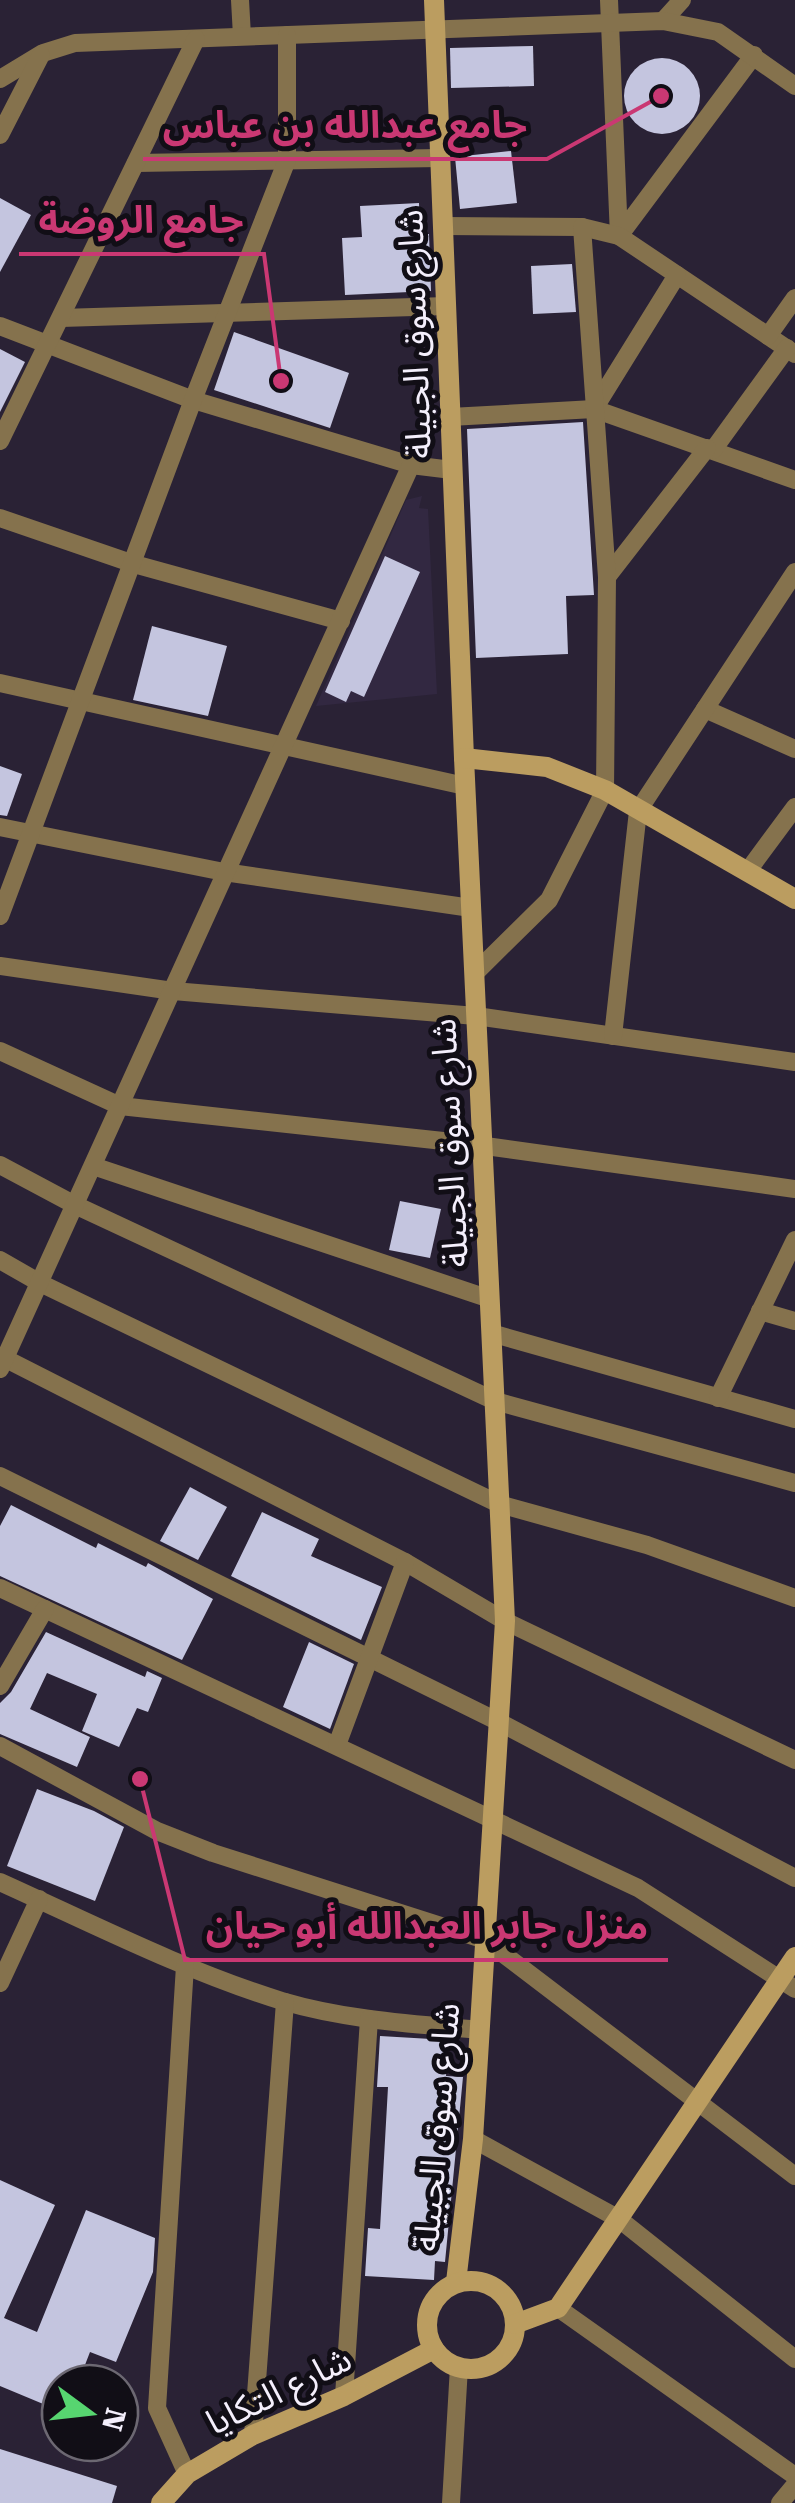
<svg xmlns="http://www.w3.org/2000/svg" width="795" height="2503" viewBox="0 0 795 2503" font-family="'Roboto Serif','Noto Sans Arabic',serif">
	<rect width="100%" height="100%" fill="#2a2235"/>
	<polygon fill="#322841" points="422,496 419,508 428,509 437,694 316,706 406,500"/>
	<g fill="#c4c5df">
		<polygon points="533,46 534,86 451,88 450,48"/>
		<circle cx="662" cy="96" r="38"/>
		<polygon points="511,151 517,203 460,209 455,157"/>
		<polygon points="0,198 31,215 0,272"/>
		<polygon points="419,203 420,235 429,234 431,291 345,295 342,238 362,237 360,206"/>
		<polygon points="572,264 576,312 533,314 531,266"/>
		<polygon points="234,332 349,373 330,428 214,390"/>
		<polygon points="0,349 25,362 0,412"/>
		<polygon points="583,422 594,595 566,596 568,654 476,658 467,429"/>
		<polygon points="385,556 420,572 364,697 351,691 346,702 325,692"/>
		<polygon points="152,626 227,646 208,716 133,700"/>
		<polygon points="0,766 22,774 7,816 0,815"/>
		<polygon points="400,1201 441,1209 430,1258 389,1250"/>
		<polygon points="190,1487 227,1507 198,1560 160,1541"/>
		<polygon points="11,1505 96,1548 98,1543 146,1567 148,1563 213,1599 182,1660 0,1576 0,1526"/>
		<polygon points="262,1512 319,1539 311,1556 382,1587 361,1640 231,1576"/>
		<polygon points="46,1632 145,1677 147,1671 162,1678 148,1712 137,1708 119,1747 82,1731 97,1694 47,1673 30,1709 90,1737 77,1767 0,1734 0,1703 11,1692"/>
		<polygon points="309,1642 354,1664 330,1729 283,1707"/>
		<polygon points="37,1789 94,1811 124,1827 95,1901 7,1866"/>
		<polygon points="380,2036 448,2040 446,2076 463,2077 445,2262 435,2261 434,2280 365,2276 368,2228 380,2229 388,2087 377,2087"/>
		<polygon points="0,2180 55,2205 4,2318 37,2332 86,2210 155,2238 153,2272 116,2362 90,2352 78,2383 60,2383 60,2411 0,2386"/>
		<polygon points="0,2449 117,2486 112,2503 0,2503"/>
	</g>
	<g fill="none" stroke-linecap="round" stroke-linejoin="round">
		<g stroke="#85724d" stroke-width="18">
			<polyline points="240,0 242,36"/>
			<polyline points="609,0 619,236 754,55"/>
			<polyline points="663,21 682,0"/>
			<polyline points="0,79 43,53 75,43 663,21 718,32 795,86"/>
			<polyline points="0,135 41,55"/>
			<polyline points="136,163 440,158"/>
			<polyline points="444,226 582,227 619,236 795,354"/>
			<polyline points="61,318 446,306"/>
			<polyline points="0,326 193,400 411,465 452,470"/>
			<polyline points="768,336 795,298"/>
			<polyline points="594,409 677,275"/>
			<polyline points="450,417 594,409 795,480"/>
			<polyline points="0,441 196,39"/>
			<polyline points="713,450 787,348"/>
			<polyline points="0,518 134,564 341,621"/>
			<polyline points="607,577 707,448"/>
			<polyline points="0,683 465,786"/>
			<polyline points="705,709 795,749"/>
			<polyline points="0,827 224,872 471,908"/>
			<polyline points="747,872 795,807"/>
			<polyline points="0,916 193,400 287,160 287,35"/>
			<polyline points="0,966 173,991 476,1016 795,1062"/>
			<polyline points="474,974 549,900 605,790 607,577 582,227"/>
			<polyline points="613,1036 638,811 795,572"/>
			<polyline points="0,1051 120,1106 471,1144 795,1189"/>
			<polyline points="0,1165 75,1205 495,1401 795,1483"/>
			<polyline points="93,1166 490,1299"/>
			<polyline points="0,1260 40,1283 499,1504 647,1545 795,1598"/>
			<polyline points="760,1311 795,1321"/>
			<polyline points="491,1333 795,1419"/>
			<polyline points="0,1356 405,1562 505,1621 795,1760"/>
			<polyline points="0,1369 411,465"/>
			<polyline points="718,1398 795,1240"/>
			<polyline points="0,1476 499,1722 795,1878"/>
			<polyline points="0,1588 638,1888 795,1989"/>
			<polyline points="0,1686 45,1609"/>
			<polyline points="337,1745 405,1562"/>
			<polyline points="0,1746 157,1831 213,1853 485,1940 795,2176"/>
			<path d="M0,1882C93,1924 185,1971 282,2001C346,2020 414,2024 480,2030"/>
			<polyline points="185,1966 157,2408 187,2474"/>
			<polyline points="0,1983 39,1899"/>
			<polyline points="473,2139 619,2219 795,2359"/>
			<polyline points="558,2308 795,2476"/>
			<polyline points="344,2396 369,2019"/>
			<polyline points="253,2435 285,2002"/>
			<polyline points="451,2503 459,2367"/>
			<polyline points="780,2503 795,2485"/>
		</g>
		<g stroke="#bb9d60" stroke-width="20">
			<polyline points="434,0 464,758 505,1621 473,2139 456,2282"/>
			<polyline points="464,758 547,767 605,790 795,899"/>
			<circle cx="471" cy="2325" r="44"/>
			<polyline points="515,2324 558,2308 795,1957"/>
			<polyline points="161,2503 187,2474 253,2435 344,2396 434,2349"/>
		</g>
	</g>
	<g text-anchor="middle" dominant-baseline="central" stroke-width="10" stroke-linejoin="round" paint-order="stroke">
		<g font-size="35" fill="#f4effc" stroke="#110e16">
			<text transform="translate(415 334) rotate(-92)">شارع سوق الجبيلة</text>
			<text transform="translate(450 1143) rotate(-93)">شارع سوق الجبيلة</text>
			<text transform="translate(437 2127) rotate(-85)">شارع سوق الجبيلة</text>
			<text transform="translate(279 2391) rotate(-26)">شارع التكايا</text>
		</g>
	</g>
	<path fill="none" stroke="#ca3873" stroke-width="4" d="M661 96L547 159H143M281 381L264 254H19M140 1779L185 1960H668"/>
	<g fill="#ca3873" stroke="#110e16" stroke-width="4">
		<circle cx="661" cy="96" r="10"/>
		<circle cx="281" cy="381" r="10"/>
		<circle cx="140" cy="1779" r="10"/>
	</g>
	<g font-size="38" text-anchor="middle" font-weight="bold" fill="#ca3873" stroke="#110e16" stroke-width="10" stroke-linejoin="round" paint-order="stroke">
		<text x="345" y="138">جامع عبدالله بن عباس</text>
		<text x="141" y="233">جامع الروضة</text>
		<text x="427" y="1939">منزل جابر العبدالله أبو حيان</text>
	</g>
	<g transform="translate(90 2413) rotate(105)"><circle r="48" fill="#110e16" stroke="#6c6872" stroke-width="2.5"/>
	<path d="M0-8L18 38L0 25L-18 38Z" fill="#57d570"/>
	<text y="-15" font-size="28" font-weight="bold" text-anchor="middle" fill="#f4effc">N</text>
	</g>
</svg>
